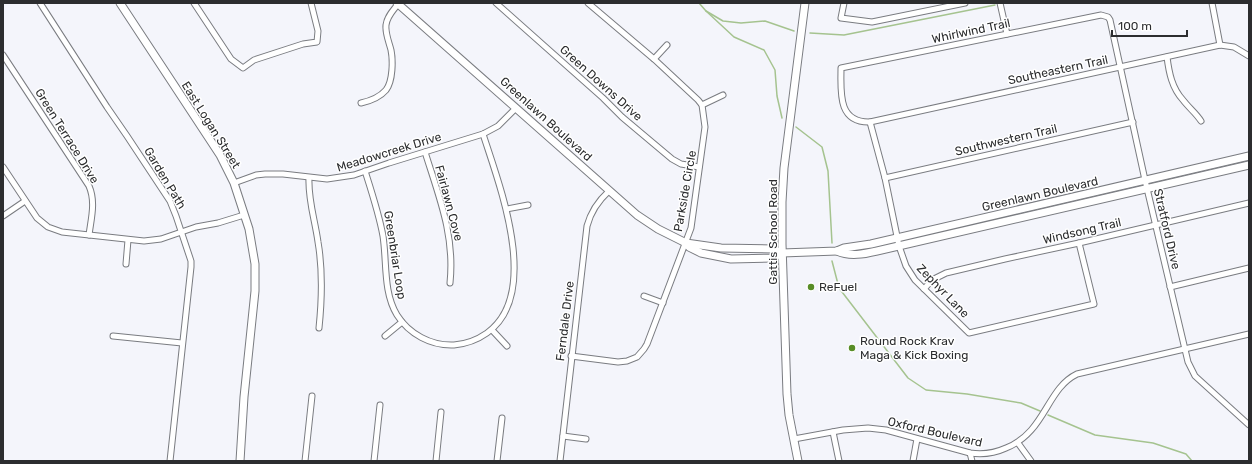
<svg xmlns="http://www.w3.org/2000/svg" width="1252" height="464" viewBox="0 0 1252 464" font-family="Rubik,sans-serif">
	<rect width="100%" height="100%" fill="#f4f5fb"/>
	<g fill="none" stroke-linecap="round" stroke-linejoin="round">
		<g stroke="#a5c38f" stroke-width="1.5">
			<polyline points="699,3 706,11 723,21 741,23 765,21 794,31"/>
			<polyline points="706,11 734,37 764,50 775,70 777,96 782,118"/>
			<polyline points="810,33 844,35 995,5"/>
			<polyline points="796,127 822,147 828,171 832,243"/>
			<polyline points="832,261 839,288 908,378 926,390 967,394 1021,403 1040,411"/>
			<polyline points="1048,415 1095,435 1153,443 1186,454 1192,461"/>
		</g>
		<g stroke="#7a7c81" stroke-width="7">
			<g id="street">
				<polyline points="40,3 107,107 127,136 170,201 176,216 191,261 191,267 170,461"/>
				<polyline points="194,3 231,59 243,68 254,60 303,44 317,42 318,31 311,3"/>
				<polyline points="496,3 603,98 622,117 672,159 681,164 699,167"/>
				<polyline points="844,3 841,18 872,22 965,3"/>
				<polyline points="1000,3 1007,34"/>
				<polyline points="1212,3 1220,45"/>
				<path d="M3,55L89,186C96,202 91,219 89,235"/>
				<path d="M1249,56L1234,47L1220,45L870,122C837,123 841,91 841,68L1101,15L1108,17L1110,20L1145,180L1188,362L1195,376L1249,425"/>
				<path d="M1167,57C1169,73 1172,88 1183,100C1189,108 1196,113 1201,121"/>
				<polyline points="654,59 667,45"/>
				<path d="M361,103C370,101 380,97 386,90C393,81 393,60 391,50C389,42 385,33 386,25C387,16 393,11 398,4"/>
				<polyline points="702,105 723,95"/>
				<polyline points="870,122 885,178 899,246 906,266 915,280 969,333 1094,304 1079,243"/>
				<path d="M425,152C439,197 455,235 450,283"/>
				<polyline points="3,167 37,218 48,227 62,232 144,241 161,239 196,227 218,223 244,215"/>
				<path d="M365,171C372,193 379,214 383,236C387,262 383,292 397,315C409,334 431,346 454,345C466,344 477,340 487,333C542,294 499,184 483,134"/>
				<path d="M309,178C308,200 315,220 318,242C323,271 322,299 319,328"/>
				<polyline points="885,178 1133,122"/>
				<polyline points="234,183 256,175 265,174 283,174 327,179 354,175 389,163 483,134 498,126 516,108"/>
				<polyline points="507,209 528,205"/>
				<polyline points="3,216 25,201"/>
				<polyline points="126,264 128,240"/>
				<polyline points="1170,287 1249,268"/>
				<polyline points="924,289 932,280 946,273 1005,259 1079,243 1249,203"/>
				<polyline points="644,296 663,303"/>
				<polyline points="492,330 507,346"/>
				<polyline points="113,336 182,343"/>
				<polyline points="385,336 402,322"/>
				<polyline points="571,356 618,362 627,361 637,357 644,349 647,344 691,228 705,127 702,105 698,100 654,59 588,3"/>
				<polyline points="833,432 839,461"/>
				<polyline points="563,436 586,439"/>
				<path d="M794,439L843,430L868,428L886,430L970,453C983,455 995,453 1006,448C1046,432 1046,389 1077,374L1249,334"/>
				<polyline points="1018,443 1031,461"/>
				<polyline points="970,453 972,461"/>
				<polyline points="305,461 312,396"/>
				<polyline points="374,461 380,405"/>
				<polyline points="436,461 441,412"/>
				<polyline points="497,461 502,418"/>
				<path d="M560,461L587,226C591,211 598,201 609,191"/>
				<polyline points="913,461 917,439"/>
			</g>
		</g>
		<g stroke="#7a7c81" stroke-width="9">
			<g id="secondary">
				<polyline points="120,3 220,155 234,183 249,229 255,264 255,291 244,397 240,461"/>
				<polyline points="397,3 637,215 658,229 686,243 689,247 701,253 731,259 773,258 782,253 837,251 844,248 871,244 1249,156"/>
				<polyline points="686,243 721,248 773,249 782,253"/>
				<path d="M837,251C850,257 864,254 877,251L1249,165"/>
				<polyline points="798,461 789,415 787,394 782,244 782,202 784,168 805,3"/>
			</g>
		</g>
		<use href="#street" stroke="#fff" stroke-width="5"/>
		<use href="#secondary" stroke="#fff" stroke-width="7"/>
	</g>
	<g fill="#588d26" stroke="#fff" stroke-width="1.5">
		<circle cx="811" cy="287" r="4"/>
		<circle cx="852" cy="348" r="4"/>
	</g>
	<g text-anchor="middle" dominant-baseline="central" stroke-width="3" stroke-linejoin="round" paint-order="stroke">
		<g font-size="12" fill="#2c2d2f" stroke="#fff">
			<text transform="translate(971 31) rotate(-12)">Whirlwind Trail</text>
			<text transform="translate(1058 70) rotate(-12)">Southeastern Trail</text>
			<text transform="translate(601 83) rotate(42)">Green Downs Drive</text>
			<text transform="translate(546 119) rotate(42)">Greenlawn Boulevard</text>
			<text transform="translate(211 125) rotate(58)">East Logan Street</text>
			<text transform="translate(67 136) rotate(58)">Green Terrace Drive</text>
			<text transform="translate(1006 140) rotate(-13)">Southwestern Trail</text>
			<text transform="translate(389 152) rotate(-17)">Meadowcreek Drive</text>
			<text transform="translate(165 178) rotate(59)">Garden Path</text>
			<text transform="translate(685 191) rotate(-80)">Parkside Circle</text>
			<text transform="translate(1040 194) rotate(-13)">Greenlawn Boulevard</text>
			<text transform="translate(449 203) rotate(75)">Fairlawn Cove</text>
			<text transform="translate(1167 229) rotate(77)">Stratford Drive</text>
			<text transform="translate(1082 231) rotate(-13)">Windsong Trail</text>
			<text transform="translate(773 232) rotate(-90)">Gattis School Road</text>
			<text transform="translate(395 255) rotate(81)">Greenbriar Loop</text>
			<text transform="translate(943 291) rotate(46)">Zephyr Lane</text>
			<text transform="translate(565 321) rotate(-83)">Ferndale Drive</text>
			<text transform="translate(935 432) rotate(13)">Oxford Boulevard</text>
		</g>
		<g font-size="12" fill="#2c2d2f" stroke="#fff" text-anchor="start">
			<text x="819" y="287">ReFuel</text>
			<text x="860" y="341">Round Rock Krav<tspan x="860" dy="14">Maga &amp; Kick Boxing</tspan></text>
		</g>
	</g>
	<rect width="1252" height="464" fill="none" stroke="#2c2d2f" stroke-width="8"/>
	<path d="M1112 30v6h75v-6" fill="none" stroke="#2c2d2f" stroke-width="2"/>
	<text x="1118" y="30" font-size="12" fill="#2c2d2f" stroke="#ffffff" stroke-width="3" paint-order="stroke">100 m</text>
</svg>
